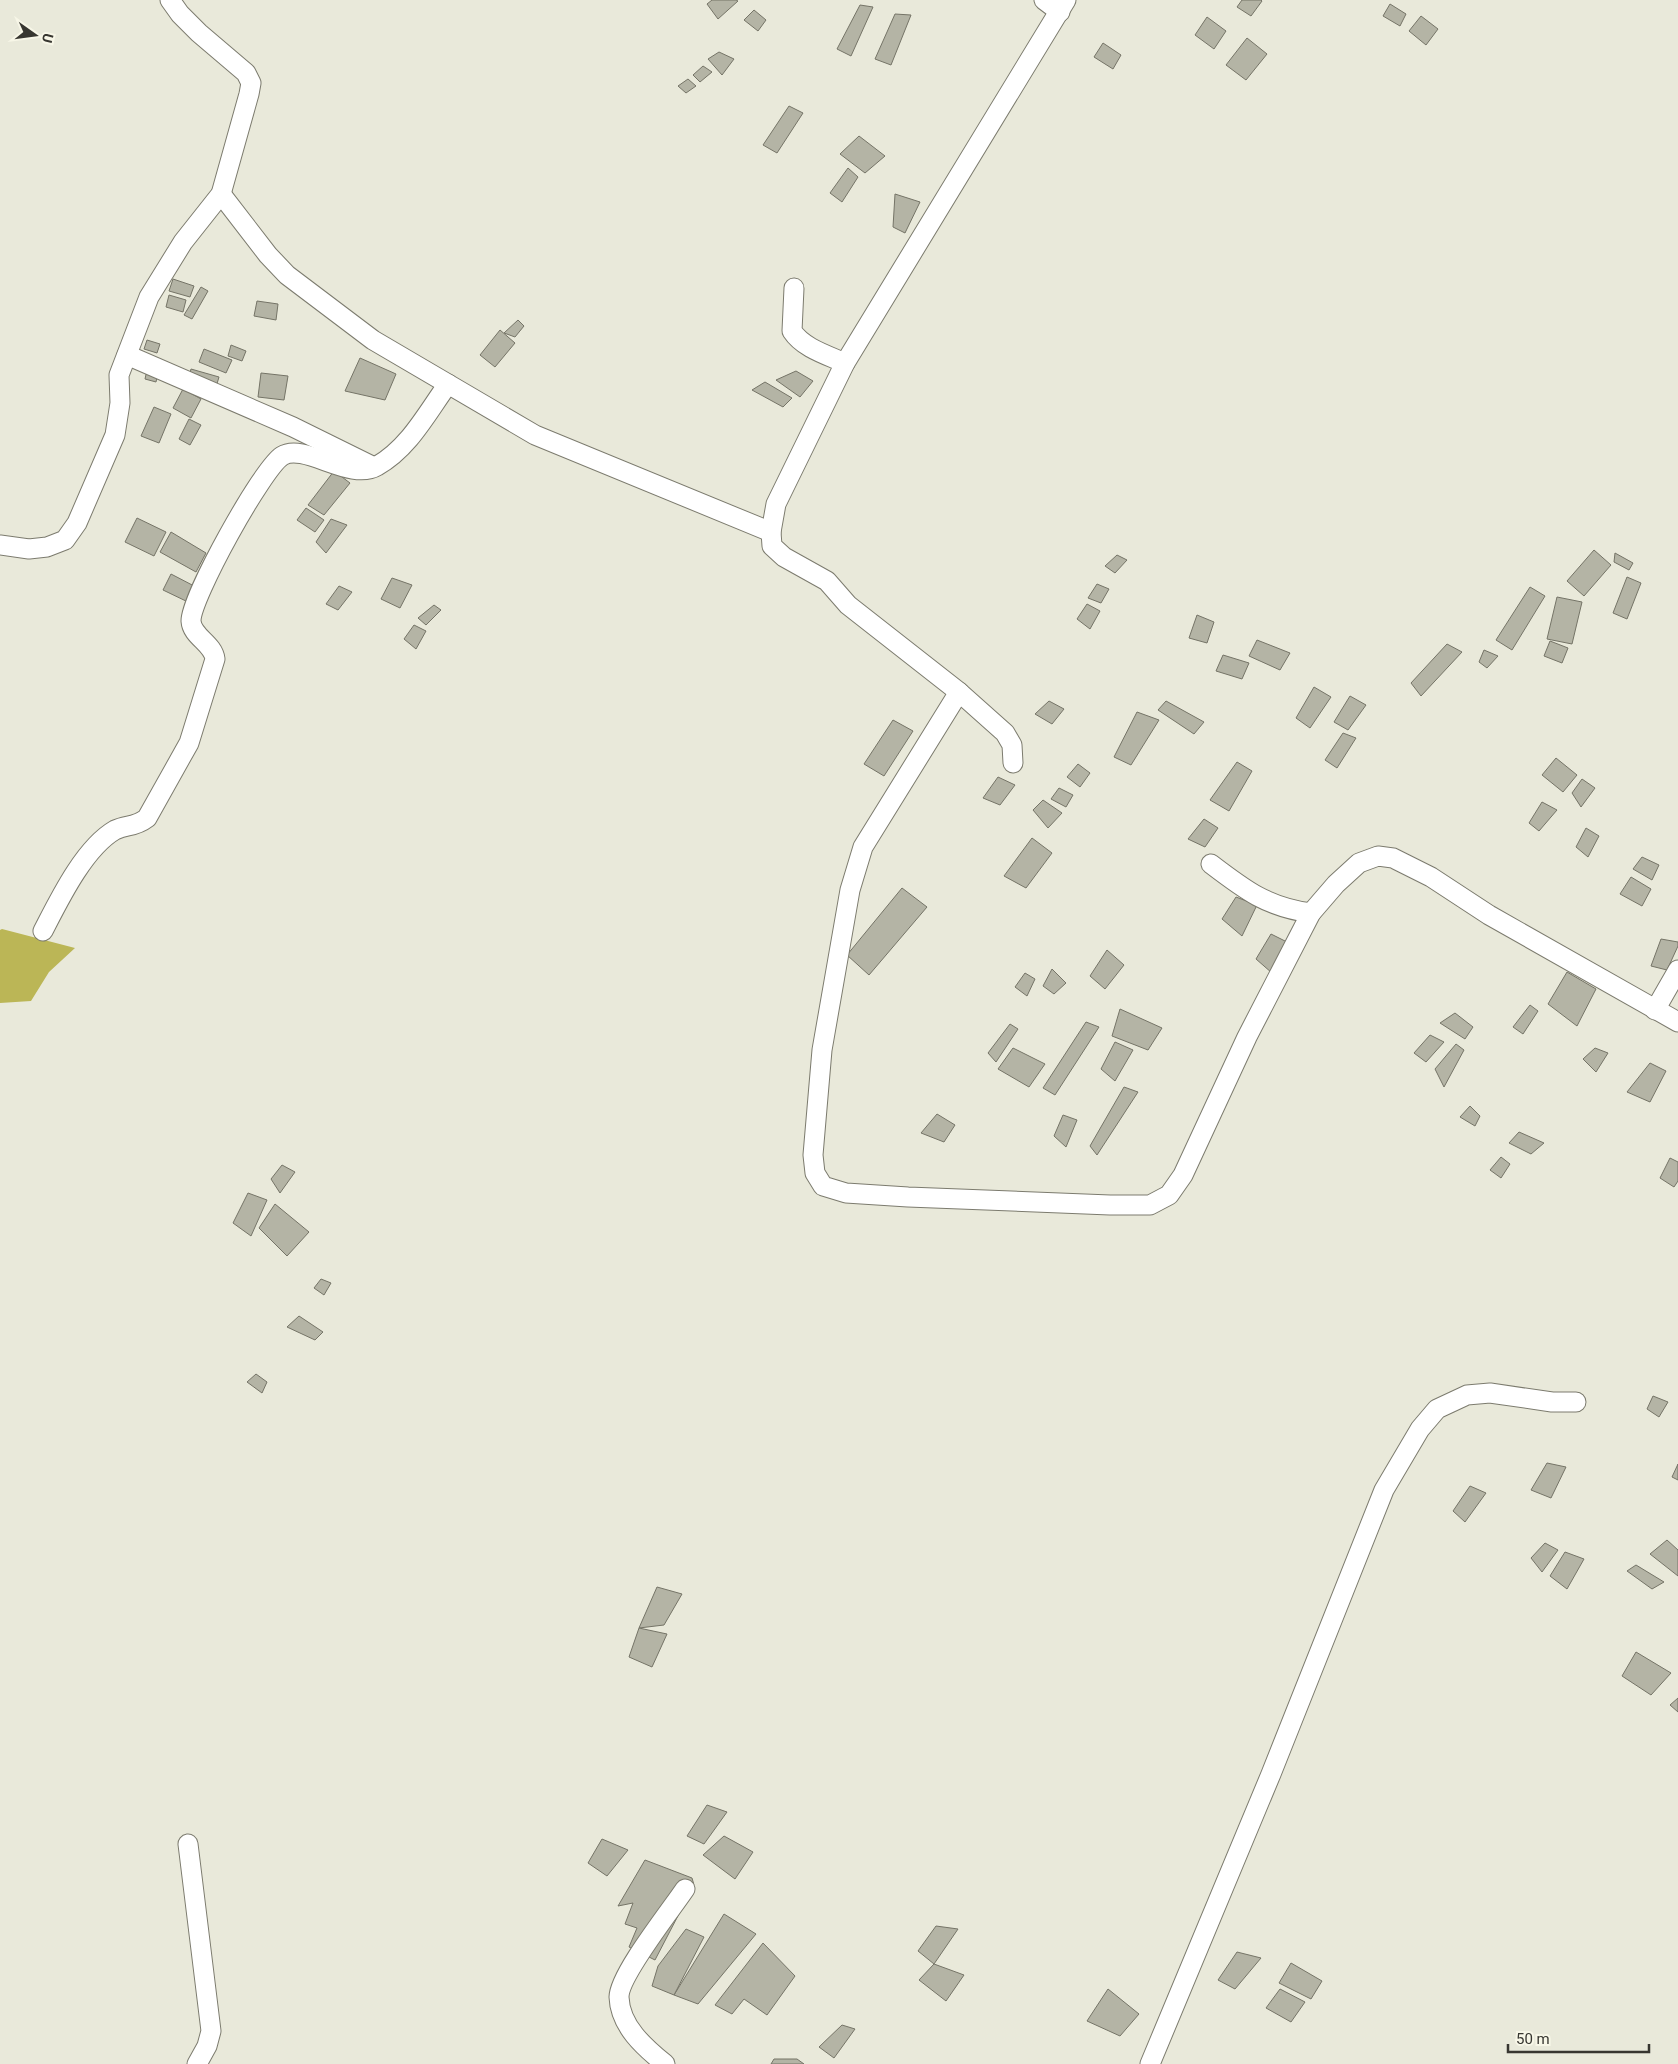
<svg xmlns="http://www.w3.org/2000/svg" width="1678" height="2064" viewBox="0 0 1678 2064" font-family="Roboto,sans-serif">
	<rect width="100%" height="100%" fill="#e9e9da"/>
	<polygon fill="#bbb656" points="2,929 75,948 49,972 31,1001 0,1003 0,930"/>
	<g fill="#b4b4a5" stroke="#757467">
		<polygon points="712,0 736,0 738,1 718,19 707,4"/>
		<polygon points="1242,0 1261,0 1262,1 1251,16 1237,7"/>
		<polygon points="1390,4 1406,14 1400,26 1383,16"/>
		<polygon points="860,5 873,7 851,56 837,49"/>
		<polygon points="754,10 766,20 758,31 744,20"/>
		<polygon points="895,14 911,15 891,65 875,59"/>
		<polygon points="1421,16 1438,29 1426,45 1409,31"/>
		<polygon points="1207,17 1226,31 1214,49 1195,35"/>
		<polygon points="1247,38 1267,54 1246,80 1226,65"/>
		<polygon points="1103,43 1121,55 1113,69 1094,57"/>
		<polygon points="719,52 734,59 722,75 708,59"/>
		<polygon points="703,66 712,72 700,82 693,75"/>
		<polygon points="688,79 696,86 686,93 678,86"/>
		<polygon points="789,106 803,113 777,153 763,145"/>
		<polygon points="859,136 885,156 865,173 840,154"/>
		<polygon points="848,168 858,177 842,202 830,193"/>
		<polygon points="895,194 920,202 905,233 893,227"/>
		<polygon points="173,279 194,286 190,297 169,291"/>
		<polygon points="201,287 208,291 192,319 184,315"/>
		<polygon points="169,295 186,300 183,312 166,307"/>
		<polygon points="257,301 278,304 276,320 254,316"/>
		<polygon points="518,320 524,326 515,337 504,333"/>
		<polygon points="500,330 515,343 495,367 480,355"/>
		<polygon points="147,340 160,344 157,353 144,349"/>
		<polygon points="231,345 246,351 242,361 228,356"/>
		<polygon points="204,349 232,360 226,373 199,362"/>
		<polygon points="360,358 396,374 385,400 345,391"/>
		<polygon points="191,369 219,377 216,387 188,380"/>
		<polygon points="147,370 158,373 156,382 145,379"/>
		<polygon points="796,371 813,381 800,397 776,380"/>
		<polygon points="261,373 288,376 284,400 258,397"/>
		<polygon points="765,382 792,398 783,407 752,390"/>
		<polygon points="183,389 201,399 191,418 173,408"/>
		<polygon points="154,407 171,414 159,443 141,436"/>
		<polygon points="189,419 201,425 190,445 179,439"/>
		<polygon points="334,471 350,483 324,515 308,505"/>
		<polygon points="306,508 324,520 315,532 297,520"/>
		<polygon points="137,518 166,532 154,556 125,542"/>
		<polygon points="331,519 347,525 326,553 316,542"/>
		<polygon points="171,532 206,553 196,572 160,552"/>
		<polygon points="1594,550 1611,565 1584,596 1567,581"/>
		<polygon points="1615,553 1633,563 1629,570 1614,562"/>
		<polygon points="1117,555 1127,560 1115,573 1105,566"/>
		<polygon points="171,574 196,587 188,602 163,590"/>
		<polygon points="1627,577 1641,583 1627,619 1613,613"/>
		<polygon points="392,578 412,585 400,608 381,599"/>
		<polygon points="1097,584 1109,589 1101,603 1088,598"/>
		<polygon points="339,586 352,592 338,610 326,604"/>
		<polygon points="1530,587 1545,596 1512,650 1496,640"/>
		<polygon points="1557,597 1582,602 1572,644 1547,639"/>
		<polygon points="1087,604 1100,611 1090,629 1077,619"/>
		<polygon points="434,605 441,610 426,625 418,618"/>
		<polygon points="1197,615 1214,622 1207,643 1189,638"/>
		<polygon points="414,625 426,631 416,649 404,639"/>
		<polygon points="1257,640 1290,653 1280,670 1249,656"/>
		<polygon points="1550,641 1568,648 1562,663 1544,656"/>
		<polygon points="1447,644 1462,652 1421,696 1411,683"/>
		<polygon points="1484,650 1498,656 1487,668 1479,662"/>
		<polygon points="1223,655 1249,663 1242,679 1216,671"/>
		<polygon points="1314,687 1331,697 1310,728 1296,718"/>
		<polygon points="1350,696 1366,705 1348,730 1334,722"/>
		<polygon points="1049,701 1064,709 1052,724 1035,714"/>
		<polygon points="1166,701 1204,722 1194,734 1158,710"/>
		<polygon points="1137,712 1159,720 1131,765 1114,757"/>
		<polygon points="893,720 913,731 884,776 864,764"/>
		<polygon points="1343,733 1356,738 1337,768 1325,760"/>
		<polygon points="1556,758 1577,775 1563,792 1542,775"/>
		<polygon points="1237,762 1252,771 1229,811 1210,800"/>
		<polygon points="1078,764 1090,773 1080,787 1067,777"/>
		<polygon points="998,777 1015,785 1000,805 983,798"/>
		<polygon points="1582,779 1595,788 1581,807 1572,793"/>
		<polygon points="1059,788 1073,795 1066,807 1051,799"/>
		<polygon points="1043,800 1062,813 1048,828 1033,810"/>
		<polygon points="1542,802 1557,810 1539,831 1529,823"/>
		<polygon points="1204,819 1218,828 1205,847 1188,839"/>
		<polygon points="1586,828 1599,836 1588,857 1576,847"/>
		<polygon points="1032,838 1052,853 1026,888 1004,876"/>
		<polygon points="1642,857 1659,865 1652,880 1633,869"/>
		<polygon points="1631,877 1651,889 1642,906 1620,894"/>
		<polygon points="902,888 927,907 869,975 847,955"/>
		<polygon points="1236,897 1257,905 1242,936 1222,919"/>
		<polygon points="1271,934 1289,943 1272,973 1256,959"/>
		<polygon points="1661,939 1678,942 1678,946 1667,970 1651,966"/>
		<polygon points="1107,950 1124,965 1105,989 1090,976"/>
		<polygon points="1052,969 1066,983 1054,994 1043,986"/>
		<polygon points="1567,972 1596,989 1577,1026 1548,1004"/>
		<polygon points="1025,973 1035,979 1027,996 1015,987"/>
		<polygon points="1530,1005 1538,1011 1523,1034 1513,1027"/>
		<polygon points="1120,1009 1162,1028 1148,1050 1112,1036"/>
		<polygon points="1455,1013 1473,1027 1465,1039 1440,1023"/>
		<polygon points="1086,1022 1099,1027 1055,1095 1043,1088"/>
		<polygon points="1010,1024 1018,1029 996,1062 988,1053"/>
		<polygon points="1430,1035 1444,1042 1426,1062 1414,1053"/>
		<polygon points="1115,1042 1133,1050 1115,1081 1101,1069"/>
		<polygon points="1456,1044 1464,1050 1444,1087 1435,1069"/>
		<polygon points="1013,1048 1045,1064 1029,1087 998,1069"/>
		<polygon points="1595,1048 1608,1053 1596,1072 1583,1059"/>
		<polygon points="1650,1063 1666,1071 1650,1102 1627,1092"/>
		<polygon points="1124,1087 1138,1092 1097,1155 1090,1146"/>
		<polygon points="1470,1106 1480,1116 1475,1126 1460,1117"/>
		<polygon points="937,1114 955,1125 944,1142 921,1133"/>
		<polygon points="1063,1115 1077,1120 1066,1147 1054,1136"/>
		<polygon points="1519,1132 1544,1143 1531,1154 1509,1143"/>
		<polygon points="1501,1157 1510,1164 1501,1178 1490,1170"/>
		<polygon points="1670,1158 1678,1162 1678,1181 1674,1187 1660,1178"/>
		<polygon points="282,1165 295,1172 280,1193 271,1179"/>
		<polygon points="248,1193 267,1200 251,1236 233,1223"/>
		<polygon points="275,1204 309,1232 287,1256 259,1228"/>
		<polygon points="321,1279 331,1283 324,1295 314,1288"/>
		<polygon points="299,1316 323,1332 315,1340 287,1327"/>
		<polygon points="256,1374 267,1382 262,1393 247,1382"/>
		<polygon points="1653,1396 1668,1402 1659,1417 1647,1409"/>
		<polygon points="1547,1463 1566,1467 1551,1498 1531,1490"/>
		<polygon points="1678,1464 1678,1480 1672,1477"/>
		<polygon points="1470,1486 1486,1493 1465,1522 1453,1511"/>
		<polygon points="1667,1540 1678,1550 1678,1576 1650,1554"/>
		<polygon points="1545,1543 1558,1550 1542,1572 1531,1558"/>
		<polygon points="1565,1552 1584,1559 1567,1589 1550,1576"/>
		<polygon points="1636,1565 1664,1582 1652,1589 1627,1571"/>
		<polygon points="657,1587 682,1594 664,1625 639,1628"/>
		<polygon points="639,1628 667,1634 652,1667 629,1657"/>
		<polygon points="1636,1652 1671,1673 1651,1695 1622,1676"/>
		<polygon points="1678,1698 1678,1712 1670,1705"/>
		<polygon points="707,1805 727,1812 704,1844 687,1836"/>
		<polygon points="724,1836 753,1852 735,1879 703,1855"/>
		<polygon points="602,1839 628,1850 607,1876 588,1863"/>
		<polygon points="645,1860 692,1878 694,1885 655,1960 629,1947 637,1928 625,1924 633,1903 618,1906"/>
		<polygon points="724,1914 756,1934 698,2004 674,1995"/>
		<polygon points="936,1926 958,1929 934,1964 918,1951"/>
		<polygon points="686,1929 704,1937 674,1995 652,1986 658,1966"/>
		<polygon points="763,1943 795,1976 767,2015 744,1999 732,2014 715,2005"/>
		<polygon points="1237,1952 1261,1958 1235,1989 1218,1980"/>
		<polygon points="1291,1963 1322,1981 1311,1999 1279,1983"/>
		<polygon points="934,1964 964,1975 946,2001 919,1980"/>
		<polygon points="1108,1989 1139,2014 1120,2036 1087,2021"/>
		<polygon points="1280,1989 1305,2002 1291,2022 1266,2008"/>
		<polygon points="842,2025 855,2029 834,2058 819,2047"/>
		<polygon points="774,2059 797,2059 804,2064 771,2064"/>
	</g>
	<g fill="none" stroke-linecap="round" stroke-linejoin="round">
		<g stroke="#7c7b6e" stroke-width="21">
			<g id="street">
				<polyline points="1044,0 1060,12"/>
				<polyline points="221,194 268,255 287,275 373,340 535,435 771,532"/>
				<path d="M794,288L792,331C803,348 827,355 845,363"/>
				<polyline points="127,355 293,427 372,466"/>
				<polyline points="0,545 29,549 47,547 65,540 77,523 115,435 120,403 119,375 149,297 183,242 221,194 249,94 251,83 246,73 199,33 180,14 170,0"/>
				<polyline points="959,692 863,847 850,890 822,1050 813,1155 815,1173 823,1186 846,1193 908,1197 1110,1205 1150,1205 1169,1195 1183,1175 1247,1037 1311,913 1336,884 1359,863 1378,856 1393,858 1431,877 1489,915 1678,1022"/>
				<polyline points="1013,763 1012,745 1005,733 959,692 848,605 827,581 784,557 772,546 771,532 776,504 845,363 1066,0"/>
				<path d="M1211,864C1245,890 1267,907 1311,913"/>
				<path d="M43,931C59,900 84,848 115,830C127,824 134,828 147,818L189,743L215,659C213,643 192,637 191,621C191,597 262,469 282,456C304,442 350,482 377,466C409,448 427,413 448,384"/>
				<polyline points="1655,1010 1678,970"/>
				<polyline points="188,1844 211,2031 207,2046 197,2064"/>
				<path d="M665,2064C644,2047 620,2026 619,1997C619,1975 671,1910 685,1889"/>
				<polyline points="1150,2064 1271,1774 1384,1490 1420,1429 1437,1409 1467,1395 1490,1393 1552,1402 1576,1402"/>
			</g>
		</g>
		<use href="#street" stroke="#fff" stroke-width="19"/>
	</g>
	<g transform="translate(35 35) rotate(104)" stroke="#f7f6e7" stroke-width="4" paint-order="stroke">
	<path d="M0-4L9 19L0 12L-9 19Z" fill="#373630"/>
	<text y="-8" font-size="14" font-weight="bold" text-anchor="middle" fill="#373630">U</text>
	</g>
	<path d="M1508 2044v8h141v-8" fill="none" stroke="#373630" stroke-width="2.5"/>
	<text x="1516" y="2044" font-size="15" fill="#373630" stroke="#f7f6e7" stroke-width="4" paint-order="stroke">50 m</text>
</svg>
